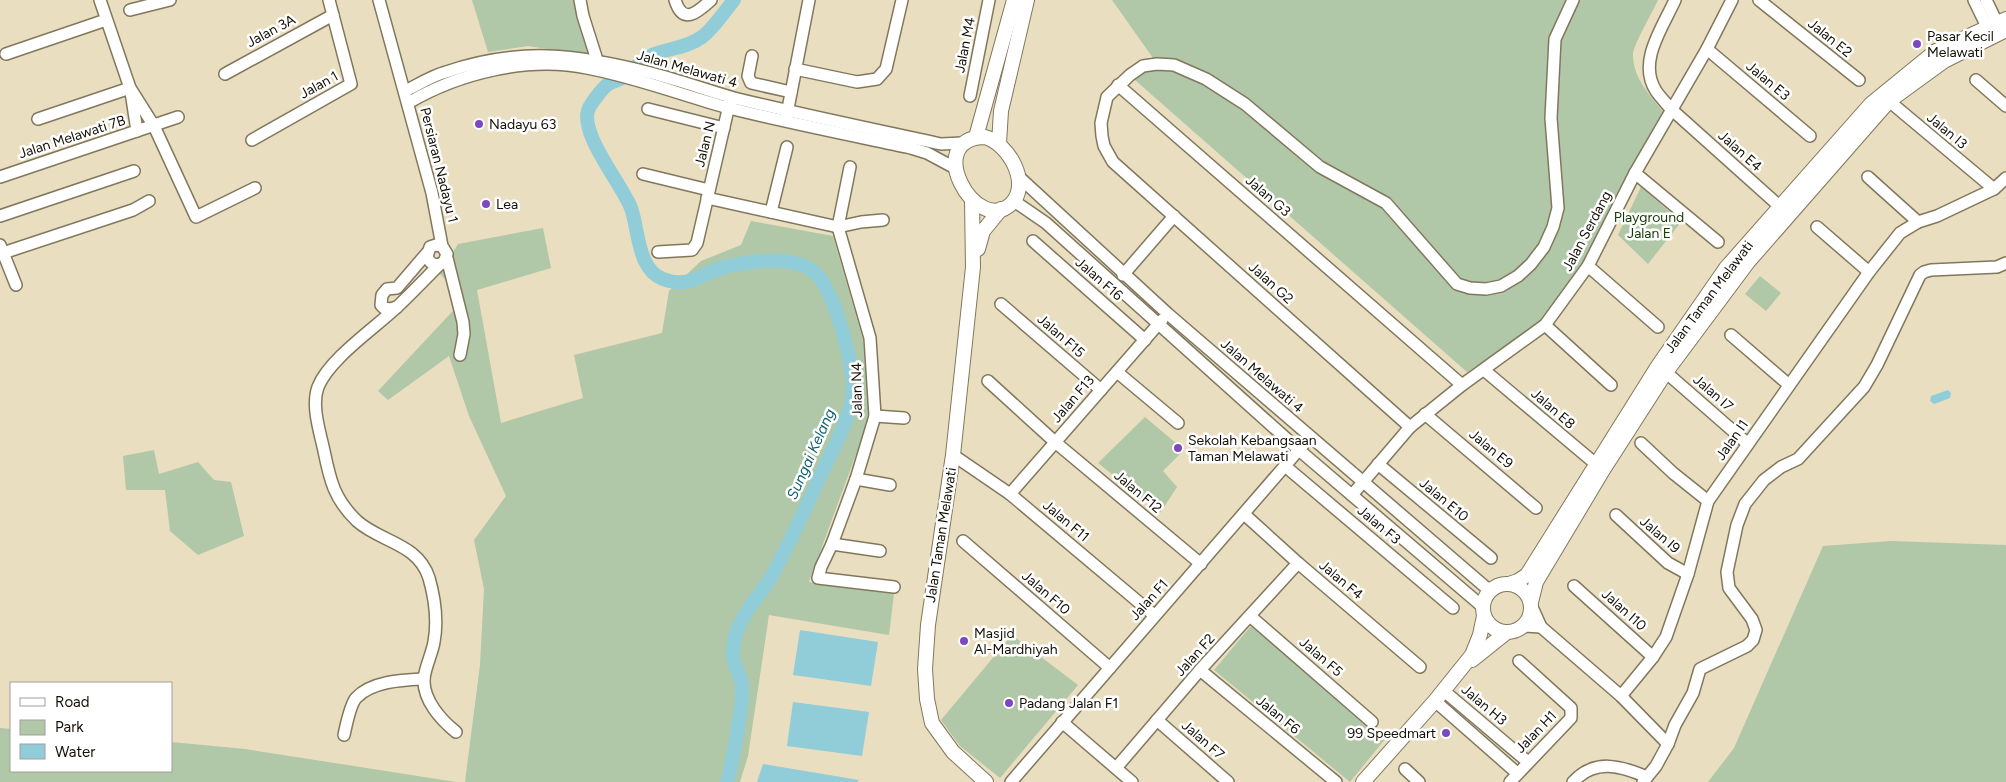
<svg xmlns="http://www.w3.org/2000/svg" width="2006" height="782" viewBox="0 0 2006 782" font-family="Figtree,sans-serif">
	<rect width="100%" height="100%" fill="#e9dec0"/>
	<g fill="#b0c7a8">
		<polygon points="472,0 573,0 588,55 528,46 488,52"/>
		<path d="M1112,0H1658C1653,11 1634,44 1633,53C1632,78 1651,96 1665,114L1586,268L1548,321L1467,372L1135,80L1153,58Z"/>
		<polygon points="1641,187 1681,222 1648,264 1618,235"/>
		<polygon points="751,221 833,236 863,340 869,419 809,582 894,594 889,635 769,615 748,756 740,782 465,782 480,665 484,589 474,540 506,496 469,416 449,356 388,400 378,391 464,299 440,274 458,244 543,228 551,268 477,290 501,423 583,398 574,355 662,333 669,291 701,261 741,245"/>
		<polygon points="1760,276 1781,293 1766,311 1745,294"/>
		<polygon points="1145,417 1184,450 1163,471 1177,487 1160,513 1098,463"/>
		<polygon points="154,450 159,474 198,462 214,480 231,482 244,536 198,555 170,531 165,490 126,490 123,456"/>
		<polygon points="1891,541 2006,545 2006,782 1708,782 1734,748 1823,546"/>
		<polygon points="1251,626 1386,738 1350,782 1214,670"/>
		<polygon points="1012,635 1078,685 1000,778 960,746 941,720"/>
		<polygon points="0,728 11,729 11,771 171,771 171,742 245,749 456,782 0,782"/>
	</g>
	<g fill="#91cdd9">
		<polygon points="1948,390 1951,393 1950,398 1934,404 1930,401 1931,396"/>
		<polygon points="800,630 878,642 871,686 793,675"/>
		<polygon points="793,702 869,712 862,756 787,746"/>
		<polygon points="763,764 859,780 857,782 757,782"/>
	</g>
	<g fill="none" stroke-linecap="round" stroke-linejoin="round">
		<path stroke="#91cdd9" stroke-width="14" d="M727,782L730,771C734,747 743,710 742,686C742,677 735,669 734,661C732,653 734,641 736,634C742,614 759,596 770,579C791,542 808,501 827,462C839,437 857,405 852,376C849,351 833,286 813,271C792,255 749,261 724,267C701,274 689,289 663,279C637,269 639,230 631,208C622,184 575,129 590,106C594,100 601,90 607,85C611,82 617,81 622,78C632,71 641,60 652,55C669,48 687,48 702,37C714,28 724,12 734,0"/>
		<g stroke="#81775c" stroke-width="14">
			<g id="minor">
				<polyline points="100,0 130,88 154,126 196,217 255,188"/>
				<path d="M379,0L432,193L442,246L447,254L444,262C437,267 431,265 427,257L430,247L436,245L442,246"/>
				<polyline points="580,0 583,16 597,60"/>
				<path d="M675,0C683,26 698,12 711,0"/>
				<path d="M1675,0C1663,27 1637,62 1656,91C1660,97 1666,103 1671,109L1786,212"/>
				<polyline points="1759,0 1859,80"/>
				<polyline points="1974,0 1991,35"/>
				<polyline points="1986,0 2001,31"/>
				<polyline points="130,10 170,0"/>
				<polyline points="1707,49 1810,136"/>
				<polyline points="6,54 106,20"/>
				<polyline points="752,56 748,76 751,83 791,92"/>
				<polyline points="795,69 857,82 877,79 886,69 902,0"/>
				<polyline points="225,74 333,15"/>
				<polyline points="1976,80 2006,106"/>
				<polyline points="1118,85 1462,385"/>
				<path d="M405,91C418,85 431,76 446,72C519,47 577,54 651,73C679,80 706,90 734,98C803,115 872,129 941,144L963,143"/>
				<polyline points="131,92 137,131"/>
				<polyline points="970,96 989,0"/>
				<polyline points="1883,96 1994,189"/>
				<path d="M408,103C459,73 528,56 587,68C635,77 682,95 729,108C789,123 850,135 911,148L927,153L955,168"/>
				<polyline points="648,109 724,128"/>
				<polyline points="38,119 130,88"/>
				<polyline points="786,119 809,0"/>
				<polyline points="252,140 351,84 329,0"/>
				<polyline points="850,167 838,227 870,338 875,416 856,479 832,544 821,567 818,578 894,587"/>
				<polyline points="1635,173 1718,242"/>
				<polyline points="643,174 709,190"/>
				<polyline points="0,177 178,117"/>
				<polyline points="1019,177 1168,314 1490,591"/>
				<polyline points="1868,177 1918,222"/>
				<polyline points="707,198 838,227 861,222 883,220"/>
				<polyline points="1014,201 1046,223 1299,450 1483,607"/>
				<polyline points="771,212 787,147"/>
				<polyline points="0,216 134,171"/>
				<polyline points="1817,227 1869,272"/>
				<polyline points="1033,241 1145,340"/>
				<polyline points="0,245 16,285"/>
				<polyline points="658,252 692,250 697,243 730,101"/>
				<polyline points="3,253 133,210 149,201"/>
				<polyline points="447,258 463,322 464,334 460,355"/>
				<path d="M440,264C426,278 412,293 397,307C375,328 329,359 318,387C311,406 320,432 324,451C330,480 334,499 357,521C380,542 418,543 429,578C435,599 438,620 434,642C432,654 425,667 424,679C423,700 441,720 456,732"/>
				<polyline points="1588,266 1658,327"/>
				<polyline points="1123,275 1174,216"/>
				<polyline points="1001,304 1101,390"/>
				<polyline points="397,307 390,309 384,308 381,305 382,295 387,289 397,288 427,253"/>
				<polyline points="1545,325 1611,385"/>
				<polyline points="1731,335 1789,385"/>
				<polyline points="1661,368 1748,444"/>
				<polyline points="1484,370 1603,470"/>
				<polyline points="1117,372 1178,423"/>
				<polyline points="988,381 1055,442 1201,564"/>
				<polyline points="1425,414 1536,508"/>
				<polyline points="875,416 904,418"/>
				<polyline points="1410,427 1113,162 1104,146 1102,136 1101,123 1107,97 1130,75 1143,66 1157,64 1174,65 1206,79 1245,104 1320,167 1386,203 1457,284 1470,288 1486,289 1501,286 1518,276 1531,264 1544,247 1553,227 1558,208 1551,118 1555,39 1573,0"/>
				<polyline points="1641,443 1673,473 1708,501"/>
				<polyline points="953,455 1010,494 1154,615"/>
				<polyline points="1378,464 1491,558"/>
				<polyline points="1285,466 1453,608"/>
				<polyline points="856,479 890,485"/>
				<polyline points="1010,494 1162,320"/>
				<polyline points="1352,495 1410,427 1462,385 1545,325 1588,266 1635,173 1707,49 1732,0"/>
				<polyline points="1244,514 1298,563 1420,667"/>
				<polyline points="1616,515 1668,563 1688,574"/>
				<polyline points="963,541 1110,668"/>
				<polyline points="832,544 880,551"/>
				<polyline points="1574,586 1653,657"/>
				<polyline points="1532,607 1541,627 1621,696 1668,744"/>
				<polyline points="1250,616 1372,722"/>
				<polyline points="1523,626 1541,627"/>
				<polyline points="1200,670 1336,782"/>
				<polyline points="1444,691 1528,762"/>
				<polyline points="1621,696 1653,657 1666,637 1688,574 1708,501 1869,272 1900,233 1918,222 1937,216 1994,189 2006,178"/>
				<polyline points="1435,701 1517,773"/>
				<polyline points="1157,720 1228,782"/>
				<polyline points="1062,722 1132,782"/>
				<path d="M344,735C346,726 350,705 356,698C372,681 403,680 424,679"/>
				<polyline points="1116,768 1200,670 1298,563"/>
				<polyline points="1405,769 1419,782"/>
				<polyline points="1011,782 1303,445"/>
				<polyline points="1510,782 1571,718 1571,708 1519,661"/>
				<path d="M1573,782C1595,758 1621,766 1647,777"/>
				<polyline points="1643,782 1656,766 1668,744 1675,725 1693,693 1700,669 1747,646 1753,640 1756,630 1752,619 1729,588 1727,572 1737,525 1745,504 1764,480 1781,467 1798,459 1864,387 1877,365 1920,275 1924,272 1931,270 1997,267 2006,263"/>
			</g>
		</g>
		<g stroke="#81775c" stroke-width="16">
			<g id="major">
				<polyline points="976,137 1014,0"/>
				<path d="M985,137C1008,143 1032,184 1011,204C976,237 921,138 985,137Z"/>
				<polyline points="999,143 1001,111 1027,0"/>
				<polyline points="972,200 973,267 953,455 928,625 925,669 927,699 932,723 953,752 986,782"/>
				<polyline points="978,249 983,231 1001,209"/>
				<circle cx="1507" cy="608" r="24"/>
				<polyline points="1509,584 1518,581 1527,575 1658,366 1726,268 1871,104 1936,51 2006,19"/>
				<polyline points="1531,602 1536,582 1603,470 1666,372 1748,262 1889,101 1944,61 2006,30"/>
				<polyline points="1472,660 1507,632"/>
				<polyline points="1363,782 1435,701 1472,655 1480,635 1484,616"/>
			</g>
		</g>
		<use href="#minor" stroke="#fff" stroke-width="11"/>
		<use href="#major" stroke="#fff" stroke-width="14"/>
	</g>
	<g fill="#7d47be" stroke="#fff" stroke-width="2">
		<circle cx="1917" cy="44" r="5"/>
		<circle cx="479" cy="124" r="5"/>
		<circle cx="486" cy="204" r="5"/>
		<circle cx="1178" cy="448" r="5"/>
		<circle cx="964" cy="641" r="5"/>
		<circle cx="1009" cy="703" r="5"/>
		<circle cx="1446" cy="733" r="5"/>
	</g>
	<g text-anchor="middle" dominant-baseline="central" stroke-width="5" stroke-linejoin="round" paint-order="stroke">
		<g font-size="14" fill="#141006" stroke="#fff">
			<text transform="translate(271 31) rotate(-28)">Jalan 3A</text>
			<text transform="translate(1830 38) rotate(39)">Jalan E2</text>
			<text transform="translate(965 45) rotate(-79)">Jalan M4</text>
			<text transform="translate(687 69) rotate(16)">Jalan Melawati 4</text>
			<text transform="translate(1768 81) rotate(40)">Jalan E3</text>
			<text transform="translate(319 85) rotate(-29)">Jalan 1</text>
			<text transform="translate(1947 131) rotate(40)">Jalan I3</text>
			<text transform="translate(72 137) rotate(-18)">Jalan Melawati 7B</text>
			<text transform="translate(705 144) rotate(-76)">Jalan N</text>
			<text transform="translate(1740 151) rotate(42)">Jalan E4</text>
			<text transform="translate(439 165) rotate(76)">Persiaran Nadayu 1</text>
			<text transform="translate(1268 196) rotate(41)">Jalan G3</text>
			<text transform="translate(1587 231) rotate(-62)">Jalan Serdang</text>
			<text transform="translate(1099 279) rotate(41)">Jalan F16</text>
			<text transform="translate(1271 283) rotate(42)">Jalan G2</text>
			<text transform="translate(1709 297) rotate(-53)">Jalan Taman Melawati</text>
			<text transform="translate(1061 336) rotate(41)">Jalan F15</text>
			<text transform="translate(1262 376) rotate(41)">Jalan Melawati 4</text>
			<text transform="translate(857 390) rotate(-91)">Jalan N4</text>
			<text transform="translate(1713 393) rotate(41)">Jalan I7</text>
			<text transform="translate(1073 399) rotate(-49)">Jalan F13</text>
			<text transform="translate(1553 409) rotate(41)">Jalan E8</text>
			<text transform="translate(1732 440) rotate(-55)">Jalan I1</text>
			<text transform="translate(1491 449) rotate(40)">Jalan E9</text>
			<text transform="translate(1138 492) rotate(40)">Jalan F12</text>
			<text transform="translate(1444 500) rotate(40)">Jalan E10</text>
			<text transform="translate(1066 521) rotate(40)">Jalan F11</text>
			<text transform="translate(1379 525) rotate(40)">Jalan F3</text>
			<text transform="translate(941 535) rotate(-81)">Jalan Taman Melawati</text>
			<text transform="translate(1660 535) rotate(41)">Jalan I9</text>
			<text transform="translate(1341 580) rotate(40)">Jalan F4</text>
			<text transform="translate(1046 593) rotate(41)">Jalan F10</text>
			<text transform="translate(1149 600) rotate(-48)">Jalan F1</text>
			<text transform="translate(1624 610) rotate(42)">Jalan I10</text>
			<text transform="translate(1195 655) rotate(-48)">Jalan F2</text>
			<text transform="translate(1321 657) rotate(41)">Jalan F5</text>
			<text transform="translate(1484 705) rotate(40)">Jalan H3</text>
			<text transform="translate(1278 715) rotate(39)">Jalan F6</text>
			<text transform="translate(1536 732) rotate(-46)">Jalan H1</text>
			<text transform="translate(1203 740) rotate(41)">Jalan F7</text>
		</g>
		<g font-size="14" fill="#141006" stroke="#fff" text-anchor="start">
			<text x="1927" y="36">Pasar Kecil<tspan x="1927" dy="16">Melawati</tspan></text>
			<text x="489" y="124">Nadayu 63</text>
			<text x="496" y="204">Lea</text>
			<text x="1188" y="440">Sekolah Kebangsaan<tspan x="1188" dy="16">Taman Melawati</tspan></text>
			<text x="974" y="633">Masjid<tspan x="974" dy="16">Al-Mardhiyah</tspan></text>
			<text x="1019" y="703">Padang Jalan F1</text>
			<text x="1436" y="733" text-anchor="end">99 Speedmart</text>
		</g>
		<g font-size="14" fill="#143a01" stroke="#fff">
			<text x="1649" y="217">Playground<tspan x="1649" dy="16">Jalan E</tspan></text>
		</g>
		<g font-size="15" font-style="italic" fill="#0f616e" stroke="#fff">
			<text transform="translate(811 454) rotate(-66)">Sungai Kelang</text>
		</g>
	</g>
	<rect x="10" y="682" width="162" height="90" fill="#ffffff" stroke="#a19f9b"/>
	<rect x="20" y="698" width="25" height="8" fill="#ffffff" stroke="#a19f9b"/>
	<text x="55" y="707" font-size="15" fill="#141006">Road</text>
	<rect x="20" y="720" width="25" height="15" fill="#b0c7a8" stroke="#a19f9b"/>
	<text x="55" y="732" font-size="15" fill="#141006">Park</text>
	<rect x="20" y="744" width="25" height="15" fill="#91cdd9" stroke="#a19f9b"/>
	<text x="55" y="757" font-size="15" fill="#141006">Water</text>
</svg>
